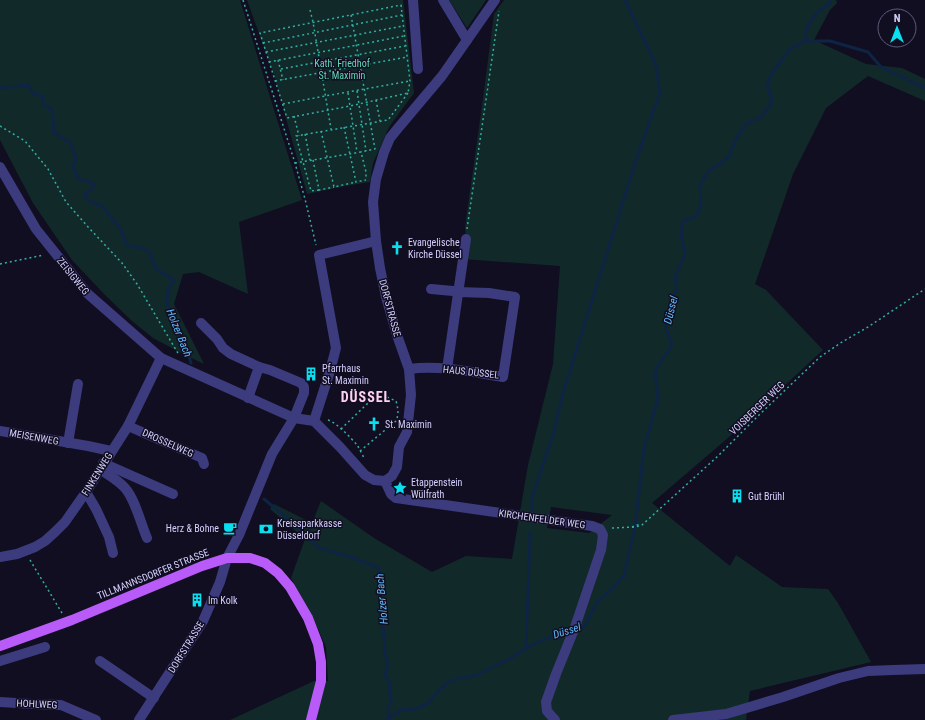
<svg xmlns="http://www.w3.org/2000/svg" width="925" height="720" viewBox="0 0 925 720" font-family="'Roboto Condensed',sans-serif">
	<rect width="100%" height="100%" fill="#110e21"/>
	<g fill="#112a29" fill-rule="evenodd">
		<polygon points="0,0 240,0 302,200 239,222 248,294 199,272 183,274 174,304 204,364 185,355 153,338 132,321 105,295 72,260 33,203 0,140"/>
		<polygon points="247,0 403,0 414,93 389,127 373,163 370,182 345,186 307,194 274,75"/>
		<polygon points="449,0 486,0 467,28"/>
		<path d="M504,0H836L837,3L830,10L814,40L866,64L902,68L925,79V101L868,76L826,108L793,174L755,284L766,290L823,350L729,437L652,503L730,566L736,555L782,587L828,589L838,603L871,662L750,691L746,720H230L314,681H328L326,647L314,620L291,578L305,539L270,509L274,504L312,523L321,501L374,538L432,572L466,556L512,559L528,465L553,364L560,266L463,259L466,237L465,227L482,106L494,14ZM551,507L612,515L589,533L547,528Z"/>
	</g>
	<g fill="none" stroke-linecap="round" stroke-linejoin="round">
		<g stroke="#0e2444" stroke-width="3">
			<polyline points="805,41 830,41 868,52 881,67 925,88"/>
			<polyline points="0,88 28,85 34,94 43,96 43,105 52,109 54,133 70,142 76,158 73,168 80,180 87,181 94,184 92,189 85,194 87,200 102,206 120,228 127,245 142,248 150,252 156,269 174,280 168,290 167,303 184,340 191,363"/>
			<polyline points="264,499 295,525 319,548 348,556 379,568 385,653 388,665 385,675 390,684 389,692 392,699 388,708 389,718"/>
			<polyline points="532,510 532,497 554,432 563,393 637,157 660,93 656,65 625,0"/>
			<polyline points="576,630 584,627 597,602 614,587 624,576 635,527 644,448 658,398 655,371 672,345 666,328 671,299 677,289 675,277 685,254 681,234 683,221 697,216 701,203 700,185 708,172 729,157 735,141 746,124 761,117 772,103 767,84 772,73 790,49 805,41 808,24 818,12 830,3 830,0"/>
			<polyline points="526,648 530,533"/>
			<polyline points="386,720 401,710 415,709 427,704 440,689 447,683 456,679 477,675 509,659 532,645 550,637 564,634 571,632"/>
		</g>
		<g stroke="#33aea3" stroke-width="1.5" stroke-dasharray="2 3" stroke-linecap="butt">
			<polyline points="243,0 295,163 305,199 316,245"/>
			<polygon points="401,5 410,81 408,93 350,106 287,118 260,33"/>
			<polyline points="310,10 313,22 331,129"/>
			<polyline points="351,15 375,149 361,152"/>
			<polyline points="263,43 402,15"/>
			<polyline points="266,52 403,26"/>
			<polyline points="278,60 283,80"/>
			<polyline points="269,62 404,36"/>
			<polyline points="281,69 405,46"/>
			<polyline points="275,81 407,57"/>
			<polyline points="357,91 366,151"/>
			<polyline points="348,93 357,152"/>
			<polyline points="376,100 380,121"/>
			<polyline points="283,104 325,96 410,81"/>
			<polyline points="294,116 299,136"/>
			<polyline points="0,126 25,141 48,169 66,202 89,228 122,263 137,284 179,355"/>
			<polyline points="344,127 356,182 366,180"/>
			<polyline points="321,131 334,187 356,182"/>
			<polyline points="305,134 310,160"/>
			<polyline points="313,160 319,190 334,187"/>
			<polyline points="295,163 361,152 366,172 366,177"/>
			<polyline points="319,190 311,191 296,136 388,120 408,93"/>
			<polyline points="467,229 499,11"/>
			<polyline points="0,264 44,255"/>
			<path d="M328,420C337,423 351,438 357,445C360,449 362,455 365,459"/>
			<polyline points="341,429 368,403"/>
			<path d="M360,451L396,421C399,414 398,408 396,401L387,397"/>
			<polyline points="632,527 637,525 639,525"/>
			<polyline points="612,528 635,527 642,525 718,456 760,414 820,357 842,342 868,327 925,289"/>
			<polyline points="30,560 62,613"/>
		</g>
		<g stroke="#3b3b7e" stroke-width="10">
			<polyline points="413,0 418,69"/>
			<polyline points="443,0 467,40"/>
			<polyline points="0,167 36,229 88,294 161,358 294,418 314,421 340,447 365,475 374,480 385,481 392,476 397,467 399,447 407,432 411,395 409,369 398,338 386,297 380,268 376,241 373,202 376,179 384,152 390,138 399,127 442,76 495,0"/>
			<polyline points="201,323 217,339 223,348 231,354 259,367 248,398"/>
			<path d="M409,369C440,365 472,372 503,377L515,297L489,293L458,292L453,291L431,289"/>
			<polyline points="447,369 466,239"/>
			<polyline points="314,421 330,371 336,348 319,255 376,241"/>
			<polyline points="128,426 202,458 204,464"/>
			<polyline points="0,431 88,446 111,451"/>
			<polyline points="68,443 78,384"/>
			<polyline points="103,463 173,494"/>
			<path d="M100,469C108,475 118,480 125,488C135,499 141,524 147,538"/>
			<polyline points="385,481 391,494 396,498 592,526 600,529 603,535 601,550 575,627 556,674 546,702 547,711 555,720"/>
			<polyline points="86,492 96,509 109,537 113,553"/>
			<polyline points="0,557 17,554 35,547 45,541 55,532 65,522 86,492 128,426 161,358"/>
			<polyline points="0,661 45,647"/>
			<polyline points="100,661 154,698"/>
			<polyline points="0,702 33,704 61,705 96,720"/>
			<polyline points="139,720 203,621 220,582 227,558 239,535 272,454 294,418 304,393 304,387 301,383 270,370 259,367"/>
			<polyline points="673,720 726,714 783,697 839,678 868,671 893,670 925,669"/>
		</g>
		<polyline stroke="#b95bf9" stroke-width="10" points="0,646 72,620 202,566 227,558 250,558 265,563 278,573 290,587 308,618 318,644 321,662 321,681 311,720"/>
	</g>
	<defs>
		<g id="church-bare" transform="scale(1.08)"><path d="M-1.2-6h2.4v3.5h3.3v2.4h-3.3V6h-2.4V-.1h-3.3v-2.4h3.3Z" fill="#09dfef" stroke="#110e21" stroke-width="2.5" paint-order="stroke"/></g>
		<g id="building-bare" transform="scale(1.08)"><path d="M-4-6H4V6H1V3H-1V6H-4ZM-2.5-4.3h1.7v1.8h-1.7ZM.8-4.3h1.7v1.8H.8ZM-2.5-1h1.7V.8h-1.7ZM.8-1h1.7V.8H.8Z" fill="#09dfef" stroke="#110e21" stroke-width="2.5" paint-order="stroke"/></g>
		<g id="sight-bare" transform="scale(1.08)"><path d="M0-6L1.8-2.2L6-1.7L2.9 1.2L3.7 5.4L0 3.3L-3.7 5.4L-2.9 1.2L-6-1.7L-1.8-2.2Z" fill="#09dfef" stroke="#110e21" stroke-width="2.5" paint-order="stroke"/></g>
		<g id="cafe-bare" transform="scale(1.08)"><path d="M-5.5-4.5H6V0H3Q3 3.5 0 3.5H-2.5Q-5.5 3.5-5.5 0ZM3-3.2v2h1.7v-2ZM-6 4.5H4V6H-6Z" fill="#09dfef" stroke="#110e21" stroke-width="2.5" paint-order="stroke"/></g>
		<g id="bank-bare" transform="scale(1.08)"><path d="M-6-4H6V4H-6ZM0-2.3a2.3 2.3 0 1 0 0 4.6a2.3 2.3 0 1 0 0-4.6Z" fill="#09dfef" stroke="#110e21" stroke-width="2.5" paint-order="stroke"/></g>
	</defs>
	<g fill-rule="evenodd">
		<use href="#church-bare" x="397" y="248"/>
		<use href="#building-bare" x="311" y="374"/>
		<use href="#church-bare" x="374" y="424"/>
		<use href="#sight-bare" x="400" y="488"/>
		<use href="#building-bare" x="737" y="496"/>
		<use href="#cafe-bare" x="230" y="528"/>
		<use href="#bank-bare" x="266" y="529"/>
		<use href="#building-bare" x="197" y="600"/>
	</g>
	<g text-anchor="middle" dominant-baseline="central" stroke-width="3" stroke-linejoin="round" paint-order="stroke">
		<g font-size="10" fill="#5fdab8" stroke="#110e21">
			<text x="342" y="63">Kath. Friedhof<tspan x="342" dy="12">St. Maximin</tspan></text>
		</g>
		<g font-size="10" fill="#d3cffd" stroke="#110e21" text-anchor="start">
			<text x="408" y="242">Evangelische<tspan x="408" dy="12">Kirche Düssel</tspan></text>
			<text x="322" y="368">Pfarrhaus<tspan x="322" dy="12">St. Maximin</tspan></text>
			<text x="385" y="424">St. Maximin</text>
			<text x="411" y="482">Etappenstein<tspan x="411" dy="12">Wülfrath</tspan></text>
			<text x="748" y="496">Gut Brühl</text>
			<text x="277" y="523">Kreissparkkasse<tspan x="277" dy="12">Düsseldorf</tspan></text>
			<text x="219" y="528" text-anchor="end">Herz &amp; Bohne</text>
			<text x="208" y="600">Im Kolk</text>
		</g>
		<g font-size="10" fill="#d3cffd" stroke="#110e21">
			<text transform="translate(73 276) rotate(51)">ZEISIGWEG</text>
			<text transform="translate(390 308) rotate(75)">DORFSTRASSE</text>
			<text transform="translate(471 372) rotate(6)">HAUS DÜSSEL</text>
			<text transform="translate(757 408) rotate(-44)">VOISBERGER WEG</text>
			<text transform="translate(34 437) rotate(10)">MEISENWEG</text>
			<text transform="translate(168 443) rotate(24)">DROSSELWEG</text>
			<text transform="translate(97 474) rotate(-58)">FINKENWEG</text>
			<text transform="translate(542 519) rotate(8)">KIRCHENFELDER WEG</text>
			<text transform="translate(153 574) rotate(-22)">TILLMANNSDORFER STRASSE</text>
			<text transform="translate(186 647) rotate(-58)">DORFSTRASSE</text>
			<text transform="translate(37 704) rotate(3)">HOHLWEG</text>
		</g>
		<g font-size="11" font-style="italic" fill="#62b7f9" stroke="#110e21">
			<text transform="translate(671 310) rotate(-76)">Düssel</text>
			<text transform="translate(179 333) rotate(68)">Holzer Bach</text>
			<text transform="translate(382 599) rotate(-95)">Holzer Bach</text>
			<text transform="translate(567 631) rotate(-18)">Düssel</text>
		</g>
		<g font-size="14" font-weight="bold" letter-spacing="1" fill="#fdd1ef" stroke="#110e21">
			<text x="366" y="397">DÜSSEL</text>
		</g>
	</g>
	<g transform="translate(897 28)"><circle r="19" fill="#110e21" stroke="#5f5b79"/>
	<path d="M0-3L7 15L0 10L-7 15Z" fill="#09dfef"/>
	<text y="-6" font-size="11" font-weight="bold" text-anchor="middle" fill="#d3cffd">N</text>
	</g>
</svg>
